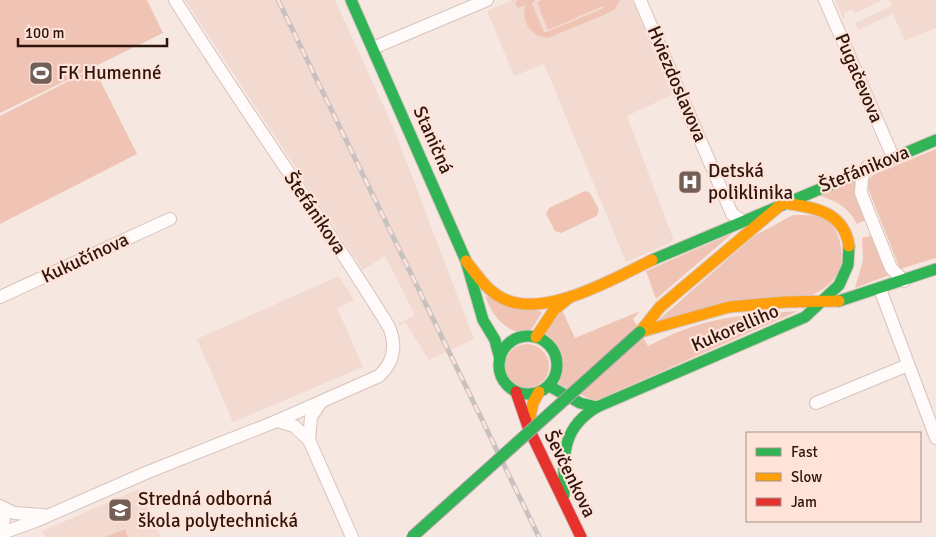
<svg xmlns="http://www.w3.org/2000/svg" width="936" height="537" viewBox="0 0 936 537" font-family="Signika,sans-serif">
	<rect width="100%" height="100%" fill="#f7e7e1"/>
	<g fill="#f2dad1">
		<polygon points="185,0 335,0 394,129 474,339 429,360 405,322 400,326 398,324 415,315 385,256 363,270"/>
		<polygon points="513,0 632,0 672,95 627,116 674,241 626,262 544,64 514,76 487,11"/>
		<polygon points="835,0 883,0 855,13 853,9 844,13 845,17 843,18"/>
		<polygon points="889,0 936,0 936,28 905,41 893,14 858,30 855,23 892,6"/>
		<polygon points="339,276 354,300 337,308 363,367 233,422 197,339"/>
		<polygon points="139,489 161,537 45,537 42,531"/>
	</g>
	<g fill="#f0c4b5">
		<polygon points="0,0 147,0 163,33 0,113"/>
		<path d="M519,0H535L532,4L544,32H547L604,8L603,6L548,30L537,2L542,0H620L614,10L606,14L548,38C531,37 520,21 526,5L518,8L515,2Z"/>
		<polygon points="94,68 137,154 0,224 0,116"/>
		<polygon points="936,149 936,258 900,269 868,188 869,180 873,175"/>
		<path d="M857,178L868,219L857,224C849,208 837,201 820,196Z"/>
		<polygon points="585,191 590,193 599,210 597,216 561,233 555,231 546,214 549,208"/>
		<path d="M793,215C802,215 817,214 825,219C839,227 844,250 841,265C838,279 824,290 812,295L655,323L754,236Z"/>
		<polygon points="733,233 656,299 646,271"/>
		<polygon points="873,235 889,275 855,288 863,260 862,238"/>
		<path d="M485,296L542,312L530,332C508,337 491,314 485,296Z"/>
		<path d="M562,310L575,338L640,311L633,319L648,346C703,317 737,315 798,311L595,401L556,383C564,366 560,347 543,337Z"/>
		<circle cx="527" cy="366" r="22"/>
		<polygon points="125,529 128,537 105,537"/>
	</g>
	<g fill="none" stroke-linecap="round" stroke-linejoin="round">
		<g stroke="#d7c3bc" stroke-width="14">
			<g id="street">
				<path d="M175,0C244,110 321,216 389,327C397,346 394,362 379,376L277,421"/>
				<polyline points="640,0 732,214 741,220"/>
				<polyline points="825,0 893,157"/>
				<polyline points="373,48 487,0"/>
				<polyline points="867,167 862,177 861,193 891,268 904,281"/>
				<polyline points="880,289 936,438"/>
				<polyline points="0,297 170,219"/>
				<polyline points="816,403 908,365"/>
				<polyline points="309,440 311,417 321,402"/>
				<polyline points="0,506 14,513 43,515"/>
				<polyline points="0,508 4,519 0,533"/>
				<polyline points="0,534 38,520 148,472 277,421 294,426 309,440 352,537"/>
			</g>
		</g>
		<g stroke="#d7c3bc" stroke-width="13">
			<g id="fast">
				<polyline points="351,0 466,261 483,320 495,340 500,359"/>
				<polyline points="652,260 936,140"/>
				<polyline points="839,301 936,269"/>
				<circle cx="528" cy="365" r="29"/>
				<polyline points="549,386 580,403 597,407 805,317 839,285 848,265 849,246"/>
				<path d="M564,495C564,457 560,429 597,407"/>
			</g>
		</g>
		<g stroke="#d7c3bc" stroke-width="13">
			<g id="slow">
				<path d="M466,261C477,275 487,291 504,299C545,319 615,278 652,260"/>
				<polyline points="640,332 729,307 785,302 839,301"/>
				<path d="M640,332L660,307L783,203C813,207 844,211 849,246"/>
				<polyline points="536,337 554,310 570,297"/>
				<polyline points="528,426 533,403 539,392"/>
			</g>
		</g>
		<g stroke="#d7c3bc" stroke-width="13">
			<polyline id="jam" points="516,392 528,427 581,537"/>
		</g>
		<use href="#street" stroke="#fefbfa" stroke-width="12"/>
		<use href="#fast" stroke="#30b455" stroke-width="11"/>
		<use href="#slow" stroke="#ff9f0a" stroke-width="11"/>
		<use href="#jam" stroke="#e5322d" stroke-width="11"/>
		<g stroke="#c7c2c1" stroke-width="5">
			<polyline id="rail" points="278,0 539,537"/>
		</g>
		<use href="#rail" stroke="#ffe3d9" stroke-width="3" stroke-dasharray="9" stroke-linecap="butt"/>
		<g stroke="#b9a2a9" stroke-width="13" stroke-linecap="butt">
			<polyline id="fast-bridge" points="412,537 640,332"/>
		</g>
		<use href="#fast-bridge" stroke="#30b455" stroke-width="11"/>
	</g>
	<defs>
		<g id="stadium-square" transform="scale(1.25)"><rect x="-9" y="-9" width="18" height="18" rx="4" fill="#745f57" stroke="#ffe3d9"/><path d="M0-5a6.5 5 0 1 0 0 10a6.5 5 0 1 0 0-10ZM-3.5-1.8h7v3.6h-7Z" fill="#fff"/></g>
		<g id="hospital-square" transform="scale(1.25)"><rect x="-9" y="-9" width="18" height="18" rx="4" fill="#745f57" stroke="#ffe3d9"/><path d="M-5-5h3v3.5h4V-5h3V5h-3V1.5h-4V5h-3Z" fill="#fff"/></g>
		<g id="school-square" transform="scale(1.25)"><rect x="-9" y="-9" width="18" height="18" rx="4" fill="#745f57" stroke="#ffe3d9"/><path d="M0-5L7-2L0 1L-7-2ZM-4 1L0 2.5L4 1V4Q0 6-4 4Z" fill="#fff"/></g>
	</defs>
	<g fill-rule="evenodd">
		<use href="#stadium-square" x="41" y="73"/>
		<use href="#hospital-square" x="690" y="182"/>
		<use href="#school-square" x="120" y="510"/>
	</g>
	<g text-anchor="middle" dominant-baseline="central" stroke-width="4.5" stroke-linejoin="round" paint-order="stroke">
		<g font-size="19" fill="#2e160d" stroke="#ffe3d9" text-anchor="start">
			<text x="58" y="73">FK Humenné</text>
			<text x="708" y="171">Detská<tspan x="708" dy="22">poliklinika</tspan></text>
			<text x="138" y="499">Stredná odborná<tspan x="138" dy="22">škola polytechnická</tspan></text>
		</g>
		<g font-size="19" fill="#2e160d" stroke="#ffe3d9">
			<text transform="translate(859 78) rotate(67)">Pugačevova</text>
			<text transform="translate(677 84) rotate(67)">Hviezdoslavova</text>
			<text transform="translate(433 140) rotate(66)">Staničná</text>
			<text transform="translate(864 169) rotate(-22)">Štefánikova</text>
			<text transform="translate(315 213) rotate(56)">Štefánikova</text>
			<text transform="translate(85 258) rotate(-25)">Kukučínova</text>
			<text transform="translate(735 328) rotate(-23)">Kukorelliho</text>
			<text transform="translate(570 474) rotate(64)">Ševčenkova</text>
		</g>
	</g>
	<rect x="746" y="432" width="175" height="90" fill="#ffe3d9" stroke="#ab9187"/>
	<rect x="756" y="448" width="25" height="8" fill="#30b455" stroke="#ab9187"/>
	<text x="791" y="457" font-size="15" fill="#2e160d">Fast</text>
	<rect x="756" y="473" width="25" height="8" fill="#ff9f0a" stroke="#ab9187"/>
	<text x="791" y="482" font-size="15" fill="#2e160d">Slow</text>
	<rect x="756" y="498" width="25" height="8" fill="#e5322d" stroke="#ab9187"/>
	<text x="791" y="507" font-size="15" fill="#2e160d">Jam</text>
	<path d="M18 38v8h149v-8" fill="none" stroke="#2e160d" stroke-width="2.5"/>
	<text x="25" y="38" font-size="15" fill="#2e160d" stroke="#ffe3d9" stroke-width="4" paint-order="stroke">100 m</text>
</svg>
